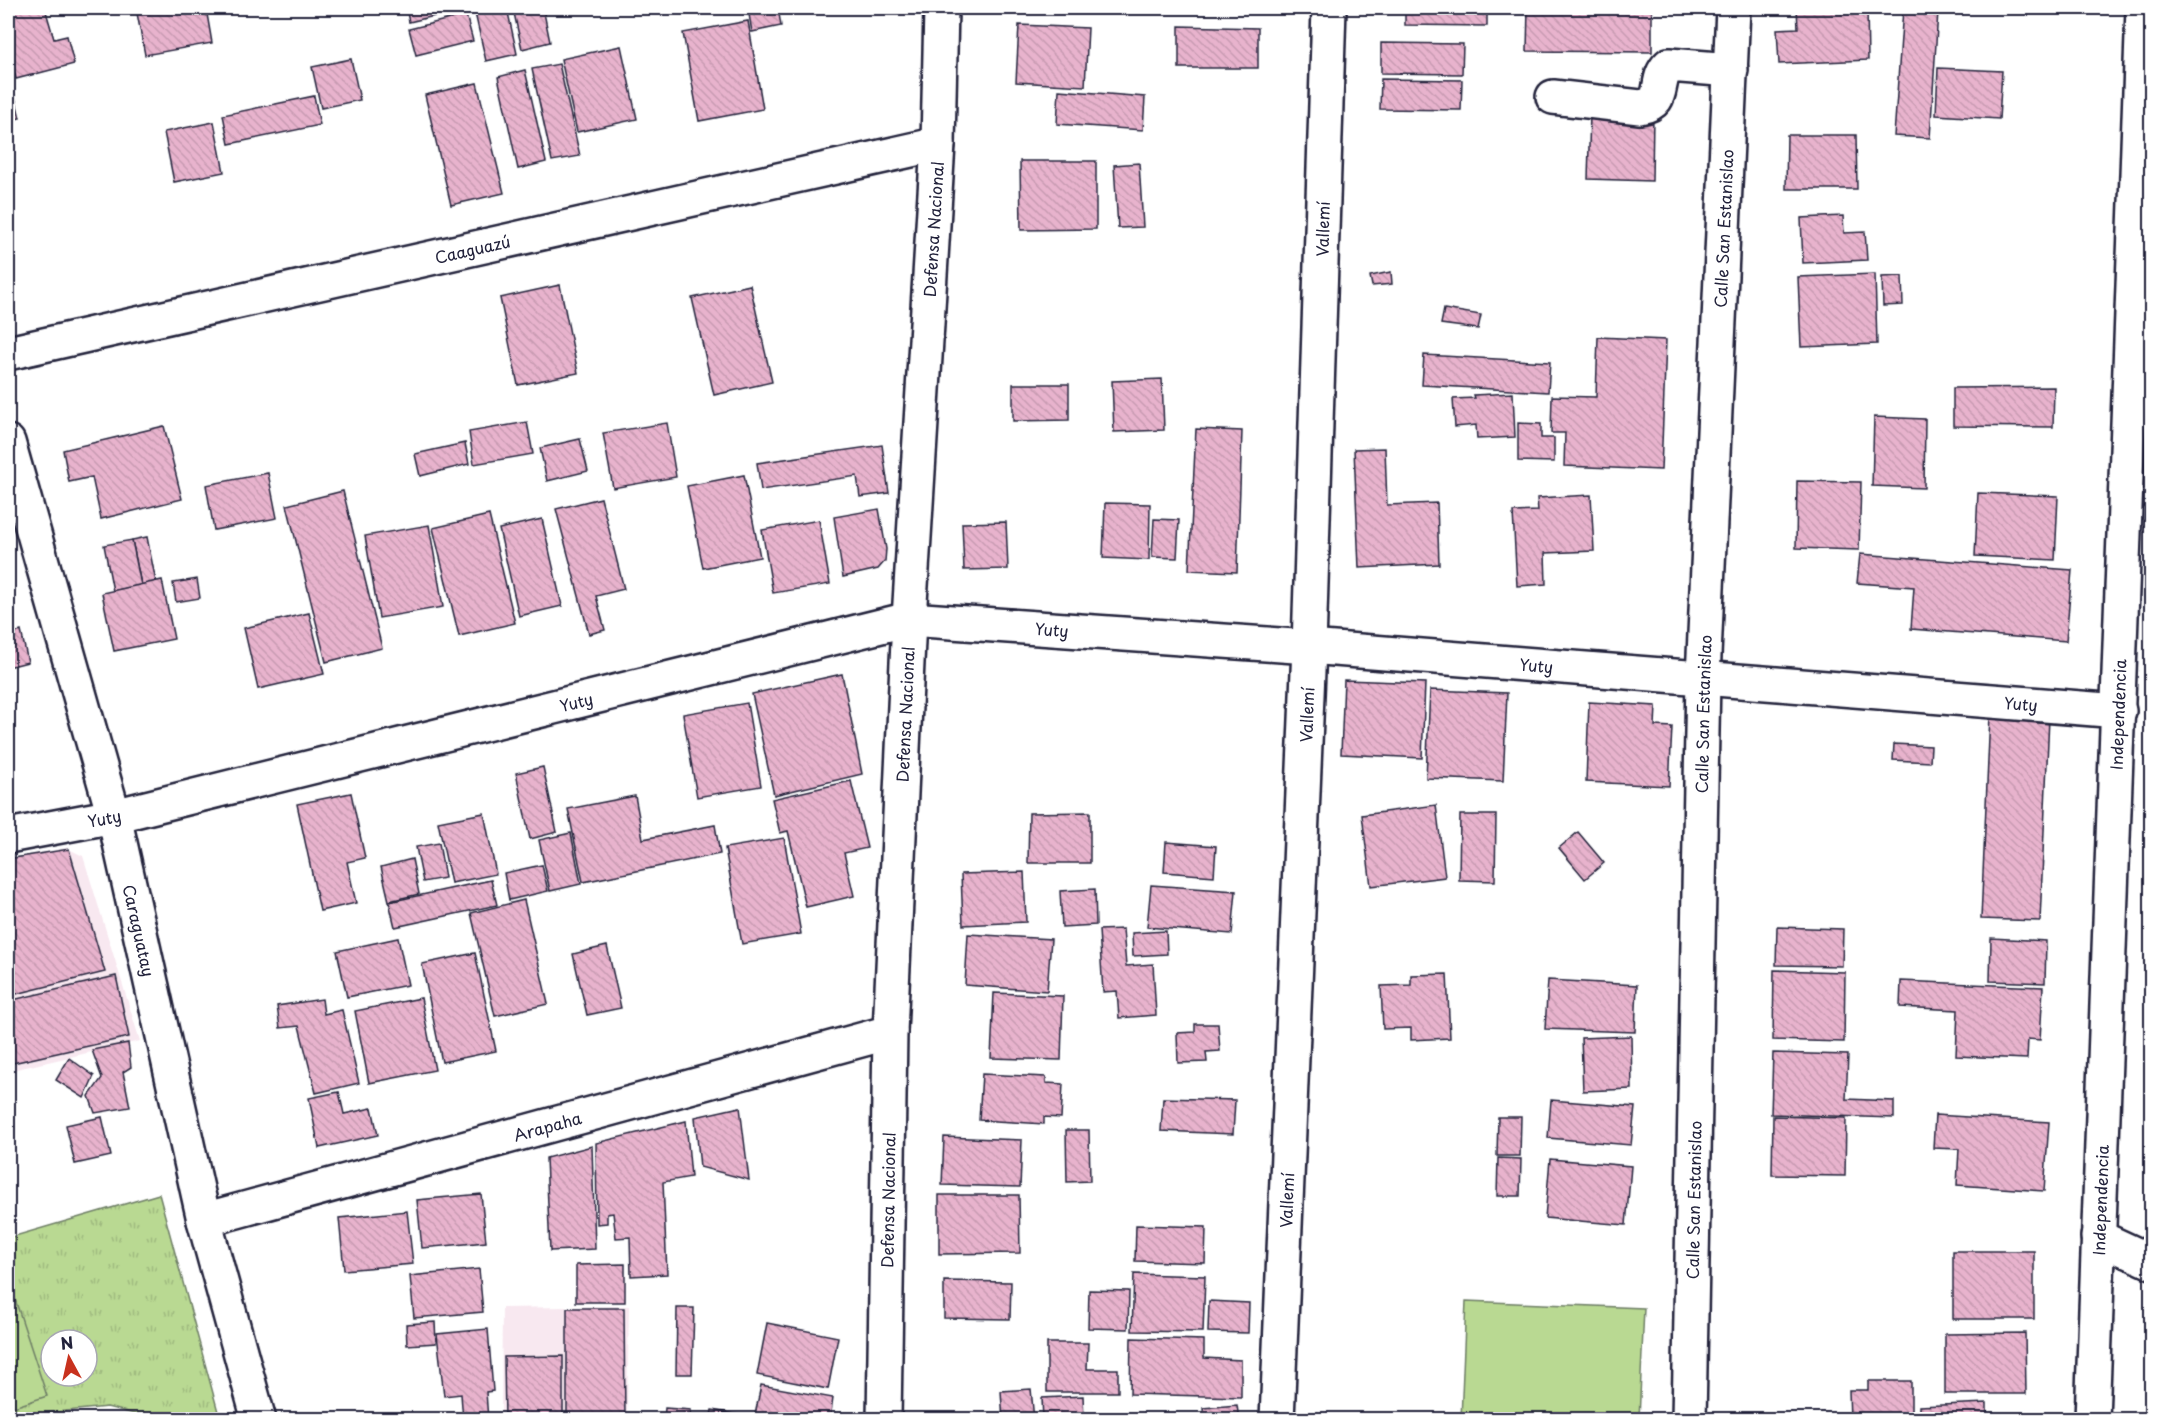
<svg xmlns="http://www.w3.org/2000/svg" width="2159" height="1427" viewBox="0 0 2159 1427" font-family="'Playpen Sans',sans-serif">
	<defs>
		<pattern id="park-tufts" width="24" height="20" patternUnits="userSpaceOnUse" patternTransform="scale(1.5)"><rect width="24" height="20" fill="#b9d992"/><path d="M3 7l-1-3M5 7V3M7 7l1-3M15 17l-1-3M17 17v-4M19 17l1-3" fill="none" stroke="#9fba7f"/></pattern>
		<pattern id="building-back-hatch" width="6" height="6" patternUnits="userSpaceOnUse" patternTransform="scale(1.5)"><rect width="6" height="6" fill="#e8b3cd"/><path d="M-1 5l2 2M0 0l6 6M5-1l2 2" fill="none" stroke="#c79ab1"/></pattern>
	</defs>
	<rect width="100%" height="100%" fill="#fff"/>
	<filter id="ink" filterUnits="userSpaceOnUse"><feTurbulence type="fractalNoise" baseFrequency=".0167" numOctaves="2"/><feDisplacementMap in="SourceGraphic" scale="12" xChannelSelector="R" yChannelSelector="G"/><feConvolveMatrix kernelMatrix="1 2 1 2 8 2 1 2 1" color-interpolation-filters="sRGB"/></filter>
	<g filter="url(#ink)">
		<g fill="#f8e8f0">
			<polygon points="67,848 83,856 140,1041 8,1071 8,859"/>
			<polygon points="629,1306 627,1419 501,1420 502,1308"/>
		</g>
		<path fill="url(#park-tufts)" stroke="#6e7e66" stroke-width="1.5" fill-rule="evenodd" d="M159,1194L220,1419H155L107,1407L47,1413L32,1419L8,1420V1238ZM51,1340H87V1376H51Z"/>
		<g fill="#b9d992" stroke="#6e7e66" stroke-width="1.5">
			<polygon points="8,1278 47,1396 8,1409"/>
			<polygon points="1466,1301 1644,1308 1639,1419 1461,1419"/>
		</g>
		<g fill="url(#building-back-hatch)" stroke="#22223b" stroke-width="1.5">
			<polygon points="8,8 45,8 54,39 67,36 74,64 16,79 8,46"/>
			<polygon points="136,8 206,8 212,43 145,55"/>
			<polygon points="406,8 465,8 465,9 409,22"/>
			<polygon points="500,8 507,8 517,54 486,61 475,13"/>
			<polygon points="538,8 543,8 550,42 522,49 514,13"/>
			<polygon points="748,8 778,8 781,26 752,32"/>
			<polygon points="1405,8 1487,8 1487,26 1405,25"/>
			<polygon points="1528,8 1652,8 1652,52 1527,51"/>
			<polygon points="1797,8 1867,8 1868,60 1779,64 1777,29 1798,28"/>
			<polygon points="1903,9 1938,11 1930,138 1894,136"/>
			<polygon points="466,15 473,41 416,55 409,29"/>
			<polygon points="748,21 763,109 699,121 683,33"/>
			<polygon points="1019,25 1088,28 1085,86 1016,82"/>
			<polygon points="1179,26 1258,28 1258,68 1179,68"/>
			<polygon points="1381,43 1463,44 1462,74 1381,73"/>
			<polygon points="621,46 637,119 577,132 561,59"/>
			<polygon points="351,59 360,100 321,108 312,67"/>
			<polygon points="559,64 580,156 552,161 532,69"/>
			<polygon points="8,68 20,118 8,121"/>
			<polygon points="1938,68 2002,71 1999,119 1936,115"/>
			<polygon points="525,70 546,162 518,169 498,77"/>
			<polygon points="1381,79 1462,80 1461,110 1380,109"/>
			<polygon points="477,83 504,193 451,205 425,95"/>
			<polygon points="1059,90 1145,97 1143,130 1057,124"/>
			<polygon points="314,96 320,125 229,144 223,115"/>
			<polygon points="1590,114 1653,115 1652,181 1588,179"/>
			<polygon points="214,122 224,172 174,182 164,132"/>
			<polygon points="1787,135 1856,135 1857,189 1786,189"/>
			<polygon points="1020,161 1096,161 1096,229 1021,230"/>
			<polygon points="1139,163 1143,227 1118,228 1114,165"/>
			<polygon points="1843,216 1844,233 1865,232 1867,260 1803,263 1801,218"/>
			<polygon points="1391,272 1392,284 1372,286 1370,276"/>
			<polygon points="1875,274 1877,344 1801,347 1798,277"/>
			<polygon points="1902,276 1903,305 1883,306 1882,277"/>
			<polygon points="560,285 578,373 518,385 500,298"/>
			<polygon points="750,285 772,382 714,395 692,298"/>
			<polygon points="1444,309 1481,315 1478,329 1441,324"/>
			<polygon points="1598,337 1666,340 1661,470 1564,466 1565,433 1551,433 1552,396 1596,397"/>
			<polygon points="1424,355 1550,362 1548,392 1422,385"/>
			<polygon points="1162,379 1164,430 1114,432 1112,381"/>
			<polygon points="1013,384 1069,384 1069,420 1013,421"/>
			<polygon points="2054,387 2053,427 1953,426 1953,388"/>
			<polygon points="1513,393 1515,437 1477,439 1476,425 1455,427 1453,399 1475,398 1474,395"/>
			<polygon points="1874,417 1925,419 1924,488 1872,486"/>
			<polygon points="527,422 533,454 474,464 469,432"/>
			<polygon points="667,423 676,477 613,488 603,433"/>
			<polygon points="1518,423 1541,424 1541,438 1554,438 1554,462 1518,461"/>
			<polygon points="164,426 182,499 101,519 92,477 69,482 63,450"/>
			<polygon points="1196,429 1242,431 1237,572 1189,570"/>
			<polygon points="580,439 588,471 547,481 540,448"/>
			<polygon points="465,443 469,464 420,476 415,454"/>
			<polygon points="882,445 889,493 860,497 857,476 761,490 757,463"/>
			<polygon points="1385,448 1387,505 1437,503 1439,564 1359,568 1354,449"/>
			<polygon points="268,473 277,518 214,530 206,485"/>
			<polygon points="744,475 760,557 703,568 687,486"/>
			<polygon points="1797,481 1861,482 1859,550 1796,548"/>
			<polygon points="343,491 382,648 326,662 287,505"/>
			<polygon points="1978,493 2058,496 2055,560 1975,556"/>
			<polygon points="1591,495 1594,551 1545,553 1546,584 1517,586 1513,512 1538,511 1537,498"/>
			<polygon points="601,498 624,589 596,596 605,630 589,634 556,509"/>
			<polygon points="1105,503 1150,504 1149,560 1103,558"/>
			<polygon points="879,509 886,549 885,561 878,569 843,577 834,517"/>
			<polygon points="489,515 515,623 459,636 433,528"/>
			<polygon points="542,519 562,606 519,616 499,529"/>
			<polygon points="1154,519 1179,520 1177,558 1152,557"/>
			<polygon points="819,520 830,584 773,593 762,530"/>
			<polygon points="1006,522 1008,569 964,570 962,523"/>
			<polygon points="429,525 443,607 379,618 365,536"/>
			<polygon points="147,537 156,582 141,585 132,540"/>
			<polygon points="132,540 141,585 113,591 104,545"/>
			<polygon points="1860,554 2072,570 2066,641 1911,629 1914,587 1857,583"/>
			<polygon points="197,579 200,598 176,602 173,583"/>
			<polygon points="162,580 174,639 114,651 102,593"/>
			<polygon points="309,613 324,674 258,689 244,628"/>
			<polygon points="21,631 28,662 8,667 8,635"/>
			<polygon points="842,674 862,774 774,795 752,694"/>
			<polygon points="1344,680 1425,683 1422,758 1341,754"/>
			<polygon points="1430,690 1507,693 1503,781 1426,778"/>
			<polygon points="1589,702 1656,706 1655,726 1672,727 1669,786 1586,782"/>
			<polygon points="747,703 761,786 697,797 683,714"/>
			<polygon points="1990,715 2049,718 2040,921 1981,919"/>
			<polygon points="1894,744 1931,746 1930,762 1893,760"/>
			<polygon points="543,767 557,832 530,839 516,773"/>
			<polygon points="851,781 867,848 844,853 854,896 806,907 788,831 780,833 772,799"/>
			<polygon points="351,793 365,858 347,862 356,903 320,911 297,804"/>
			<polygon points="635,796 643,839 715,825 720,854 583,882 568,809"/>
			<polygon points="1436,805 1445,877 1371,886 1362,815"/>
			<polygon points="1090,812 1090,863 1028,863 1029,813"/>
			<polygon points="484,813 496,874 451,883 438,822"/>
			<polygon points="1460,815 1496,815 1495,881 1459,880"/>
			<polygon points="1578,832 1604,863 1585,879 1559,848"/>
			<polygon points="571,833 581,884 550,891 539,840"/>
			<polygon points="784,838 801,934 742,944 725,848"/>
			<polygon points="1166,842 1216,846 1214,876 1164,872"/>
			<polygon points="439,843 445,878 423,882 416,847"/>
			<polygon points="69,849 105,972 8,996 8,859"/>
			<polygon points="412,859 419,894 389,901 381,867"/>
			<polygon points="542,865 548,891 509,900 504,873"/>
			<polygon points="1024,872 1026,922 963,925 961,874"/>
			<polygon points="491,880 497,905 395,927 389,902"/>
			<polygon points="1151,885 1236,891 1232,934 1147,927"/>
			<polygon points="1095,889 1096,925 1062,927 1060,891"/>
			<polygon points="524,900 548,1004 495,1016 471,913"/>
			<polygon points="1777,927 1843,929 1842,966 1776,965"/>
			<polygon points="1123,929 1126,966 1153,964 1156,1015 1119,1018 1117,991 1103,992 1099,930"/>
			<polygon points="1166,931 1167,954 1133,956 1132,933"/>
			<polygon points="968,934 1051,939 1047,991 965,985"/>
			<polygon points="398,938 408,985 347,997 337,951"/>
			<polygon points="1991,938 2046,941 2045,983 1990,981"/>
			<polygon points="607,946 621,1008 587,1015 573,954"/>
			<polygon points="475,953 496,1051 442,1062 422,964"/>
			<polygon points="1774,970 1845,972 1844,1042 1773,1040"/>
			<polygon points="1447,974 1450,1038 1411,1040 1411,1028 1383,1029 1381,986 1411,985 1411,975"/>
			<polygon points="116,976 129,1037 8,1064 8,1001"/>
			<polygon points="1548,980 1637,985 1635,1032 1545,1029"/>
			<polygon points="1901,981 2043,987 2040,1040 2028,1039 2027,1059 1956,1056 1958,1010 1900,1007"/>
			<polygon points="994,993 1063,996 1061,1060 991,1058"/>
			<polygon points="421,998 435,1070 369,1083 355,1011"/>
			<polygon points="322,999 324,1014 342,1010 359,1083 316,1093 299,1026 280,1028 277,1006"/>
			<polygon points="1195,1024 1218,1024 1220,1051 1206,1052 1207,1062 1178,1063 1177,1033 1195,1032"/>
			<polygon points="1631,1036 1632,1089 1583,1091 1581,1038"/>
			<polygon points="128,1043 131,1067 123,1072 130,1107 95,1113 89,1096 102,1078 92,1050"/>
			<polygon points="1773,1053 1848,1055 1846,1099 1894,1101 1894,1118 1771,1114"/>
			<polygon points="69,1058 94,1076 84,1098 56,1080"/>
			<polygon points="982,1074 1046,1077 1046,1083 1063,1084 1061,1118 1044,1117 1044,1124 979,1120"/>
			<polygon points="339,1092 344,1114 372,1108 378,1135 319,1148 309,1098"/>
			<polygon points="1163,1098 1235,1100 1233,1134 1161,1131"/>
			<polygon points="1551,1100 1635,1107 1631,1145 1548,1138"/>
			<polygon points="740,1107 749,1180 700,1167 695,1117"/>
			<polygon points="1935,1115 2049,1122 2044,1191 1957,1185 1959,1149 1933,1148"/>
			<polygon points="1773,1116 1846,1118 1845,1176 1772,1175"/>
			<polygon points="102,1117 111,1156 75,1164 66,1125"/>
			<polygon points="1498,1117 1521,1117 1520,1156 1497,1156"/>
			<polygon points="686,1121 691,1177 663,1182 667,1274 631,1276 630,1237 616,1238 613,1213 607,1214 607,1223 597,1224 596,1143"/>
			<polygon points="1066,1130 1089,1130 1090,1181 1067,1182"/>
			<polygon points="944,1137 1022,1140 1020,1187 942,1185"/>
			<polygon points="592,1146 595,1249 550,1251 546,1158"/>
			<polygon points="1498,1158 1521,1159 1520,1196 1497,1196"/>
			<polygon points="1550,1159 1631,1166 1626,1225 1545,1218"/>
			<polygon points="481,1194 486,1242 422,1248 417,1200"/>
			<polygon points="939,1195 1019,1195 1020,1253 939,1254"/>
			<polygon points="407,1211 413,1264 344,1270 339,1218"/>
			<polygon points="1136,1225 1206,1227 1205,1263 1135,1261"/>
			<rect x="1953" y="1251" width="81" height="68"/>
			<polygon points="625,1264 625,1302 576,1302 576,1265"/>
			<polygon points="479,1269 483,1312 414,1318 410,1276"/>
			<polygon points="1134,1274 1205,1276 1203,1332 1132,1331"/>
			<polygon points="944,1281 1011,1282 1010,1319 944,1318"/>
			<polygon points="1089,1290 1129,1291 1128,1329 1088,1328"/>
			<polygon points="1209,1301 1249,1303 1248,1333 1208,1332"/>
			<polygon points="567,1308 624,1308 625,1420 567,1420"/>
			<polygon points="677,1308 694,1308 692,1374 676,1374"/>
			<polygon points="435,1322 436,1343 407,1345 406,1324"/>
			<polygon points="767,1323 838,1337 828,1389 757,1375"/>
			<polygon points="488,1329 493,1391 486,1392 488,1420 463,1420 461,1394 444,1396 437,1334"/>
			<polygon points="2025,1333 2026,1394 1945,1394 1945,1334"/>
			<polygon points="1131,1338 1204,1340 1204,1358 1241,1360 1241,1397 1130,1394"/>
			<polygon points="1047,1343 1088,1343 1087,1369 1118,1369 1118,1392 1047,1392"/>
			<polygon points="563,1356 563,1420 505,1420 504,1357"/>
			<polygon points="1868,1381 1911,1381 1911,1420 1850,1420 1849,1390 1868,1390"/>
			<polygon points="761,1385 833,1398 830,1420 754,1420"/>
			<polygon points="1031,1389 1034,1420 1003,1420 1001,1391"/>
			<polygon points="1083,1396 1084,1420 1043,1420 1042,1398"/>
			<polygon points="1987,1403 1987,1420 1919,1420 1919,1406"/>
			<polygon points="1237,1405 1239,1420 1204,1420 1203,1408"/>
			<polygon points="665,1408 691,1410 690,1420 664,1420"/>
			<polygon points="712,1410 751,1417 751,1420 710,1420"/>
		</g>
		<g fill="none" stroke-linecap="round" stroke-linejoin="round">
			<g stroke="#22223b" stroke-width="38">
				<g id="minor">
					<path d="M1553,97L1640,107C1668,103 1653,80 1669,65L1731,70"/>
					<path id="s1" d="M8,353L938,144"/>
					<path id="s2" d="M8,442L114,816L204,1220L259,1420"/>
					<path id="s3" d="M8,836L114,816L909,619L1309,647L2119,711"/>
					<path id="s4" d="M204,1220L890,1032"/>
					<polyline points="2098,1237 2152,1262"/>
					<path id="s5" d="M884,1420L890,1032L909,619L938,144L941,8"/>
					<path id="s6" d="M1277,1420L1309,647L1329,8"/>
					<path id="s7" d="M1689,1420L1703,678L1733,8"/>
					<path id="s8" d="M2092,1420L2143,8"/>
				</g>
			</g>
			<use href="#minor" stroke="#fff" stroke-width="33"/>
		</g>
	</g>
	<g text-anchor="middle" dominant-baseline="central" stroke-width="6" stroke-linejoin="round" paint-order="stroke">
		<g font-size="16" fill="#22223b" stroke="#fff">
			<text stroke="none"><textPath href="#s5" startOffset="1192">Defensa Nacional</textPath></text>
			<text stroke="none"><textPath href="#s6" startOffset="1192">Vallemí</textPath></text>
			<text stroke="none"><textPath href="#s7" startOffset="1192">Calle San Estanislao</textPath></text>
			<text stroke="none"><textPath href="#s1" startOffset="476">Caaguazú</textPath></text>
			<text stroke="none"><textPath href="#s3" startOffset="1070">Yuty</textPath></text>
			<text stroke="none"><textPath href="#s3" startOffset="1556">Yuty</textPath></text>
			<text stroke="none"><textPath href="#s3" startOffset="584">Yuty</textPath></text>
			<text stroke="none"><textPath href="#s3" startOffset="2042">Yuty</textPath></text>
			<text stroke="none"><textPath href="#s5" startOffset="706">Defensa Nacional</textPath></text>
			<text stroke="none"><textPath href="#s7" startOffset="706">Calle San Estanislao</textPath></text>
			<text stroke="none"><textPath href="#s6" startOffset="706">Vallemí</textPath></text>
			<text stroke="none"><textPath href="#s8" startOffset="706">Independencia</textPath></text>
			<text stroke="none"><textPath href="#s3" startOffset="98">Yuty</textPath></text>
			<text stroke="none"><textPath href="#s2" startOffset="506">Caraguatay</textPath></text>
			<text stroke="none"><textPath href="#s4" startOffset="356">Arapaha</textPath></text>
			<text stroke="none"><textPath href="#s5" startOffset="220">Defensa Nacional</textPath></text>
			<text stroke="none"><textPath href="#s6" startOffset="220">Vallemí</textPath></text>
			<text stroke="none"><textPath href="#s7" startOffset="220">Calle San Estanislao</textPath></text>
			<text stroke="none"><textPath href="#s8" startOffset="220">Independencia</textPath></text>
		</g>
	</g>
	<rect width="2159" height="1427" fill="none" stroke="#fff" stroke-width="30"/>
	<rect x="15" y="15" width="2129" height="1397" fill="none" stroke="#22223b" stroke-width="2" filter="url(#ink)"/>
	<g transform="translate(69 1358) rotate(352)"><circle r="28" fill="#ffffff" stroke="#a7a7b1" stroke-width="1.5"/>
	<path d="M0-4.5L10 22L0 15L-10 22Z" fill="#c8321e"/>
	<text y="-9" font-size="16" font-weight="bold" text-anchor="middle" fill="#22223b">N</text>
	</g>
</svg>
